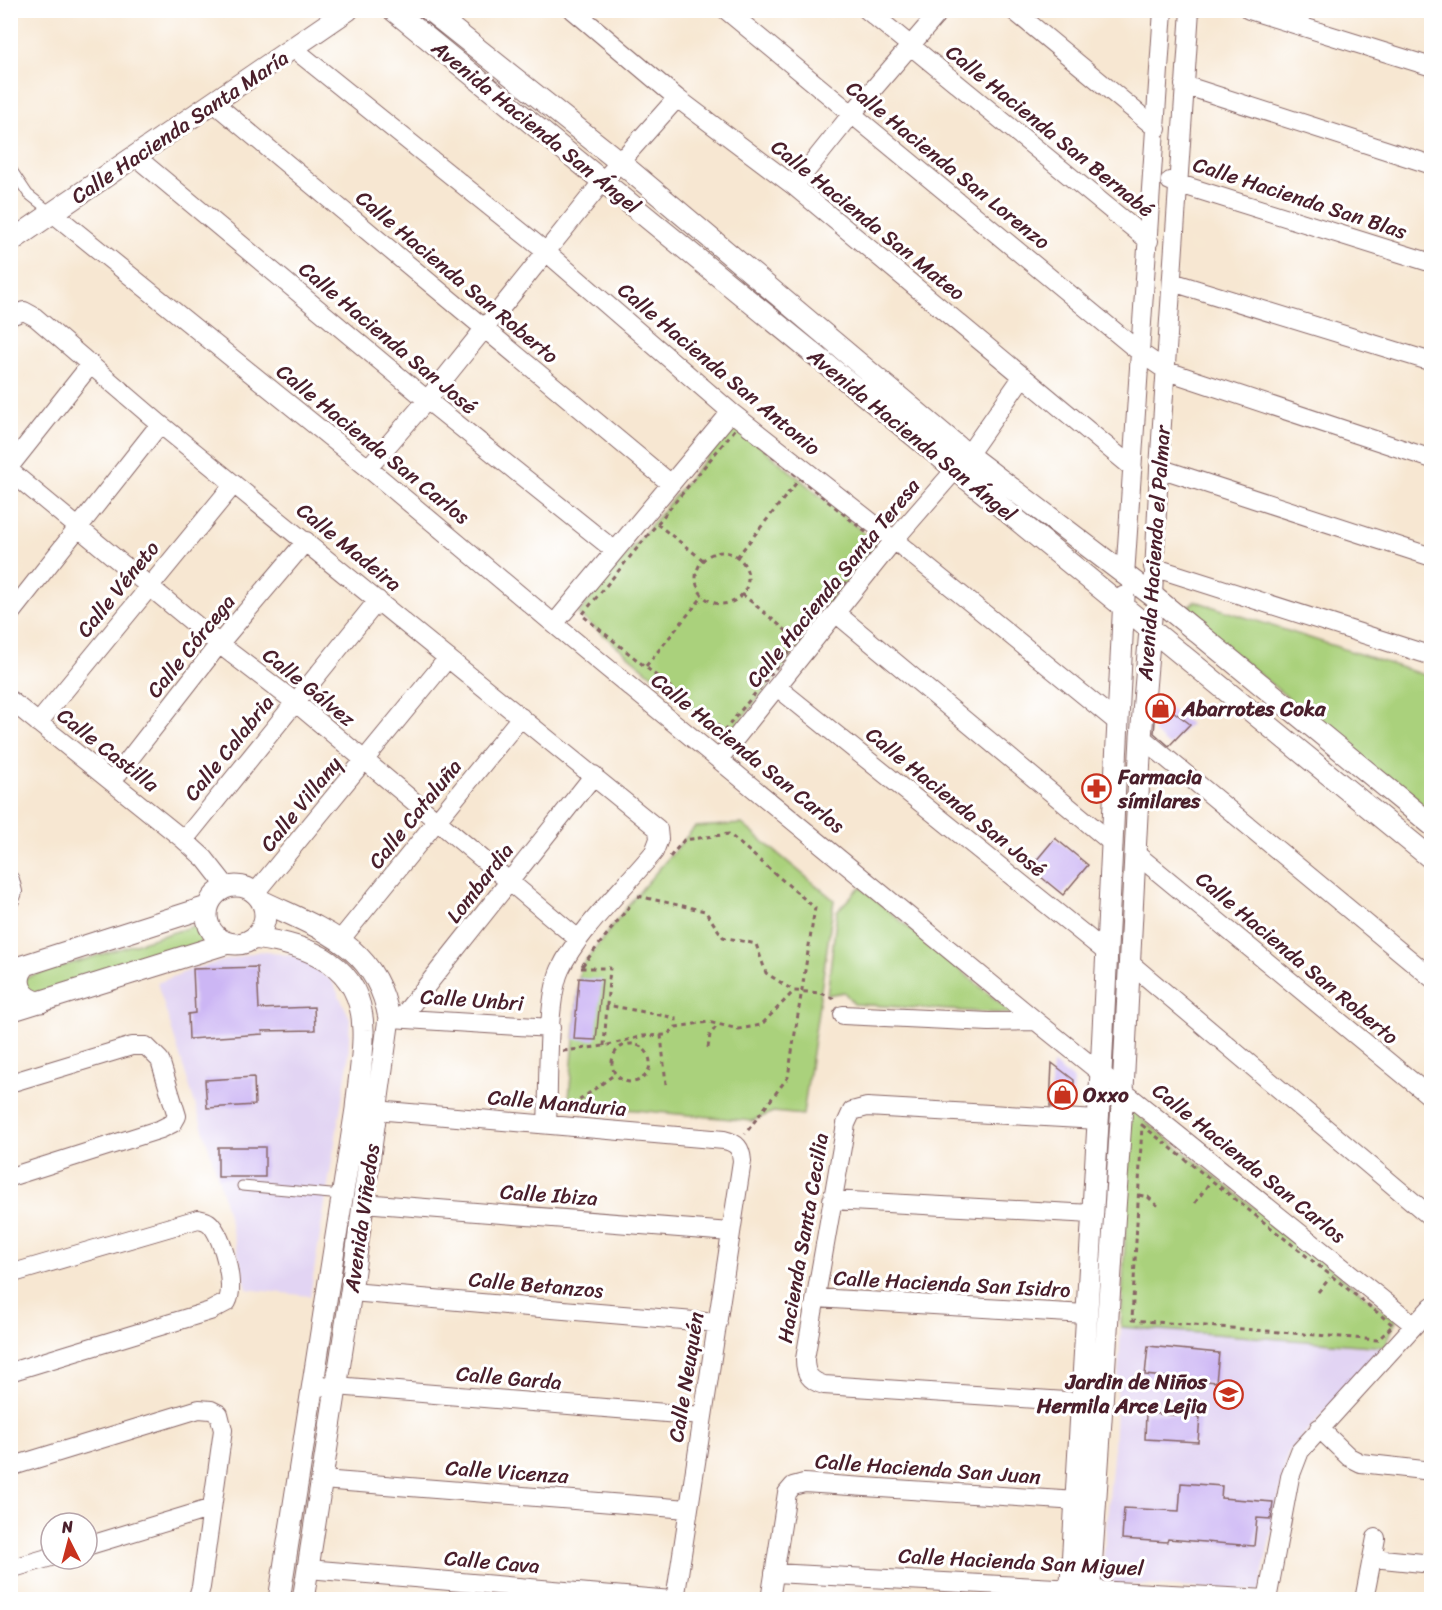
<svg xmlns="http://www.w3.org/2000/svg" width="1442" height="1610" viewBox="0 0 1442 1610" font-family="Sriracha,sans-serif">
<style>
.built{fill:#e2d4f3}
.green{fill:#aad17c;stroke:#7a7854;stroke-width:1.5}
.building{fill:#ccb6f4}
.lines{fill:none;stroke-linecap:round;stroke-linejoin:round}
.service-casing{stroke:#876565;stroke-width:11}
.minor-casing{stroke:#876565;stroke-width:20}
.tertiary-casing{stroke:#876565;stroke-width:23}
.path{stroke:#876565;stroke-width:3;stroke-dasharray:4.5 4.5;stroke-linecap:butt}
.service{stroke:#fff;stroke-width:9}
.minor{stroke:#fff;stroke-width:18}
.tertiary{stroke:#fff;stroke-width:21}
.labels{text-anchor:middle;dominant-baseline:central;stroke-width:6;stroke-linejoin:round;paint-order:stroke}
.street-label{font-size:21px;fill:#4a1f2b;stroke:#fff}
.poi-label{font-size:21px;font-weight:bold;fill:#4a1f2b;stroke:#fff;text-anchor:start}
</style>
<rect width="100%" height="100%" fill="#fff"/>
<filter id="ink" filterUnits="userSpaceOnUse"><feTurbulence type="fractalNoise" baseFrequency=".0167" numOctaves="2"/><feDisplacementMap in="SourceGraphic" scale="12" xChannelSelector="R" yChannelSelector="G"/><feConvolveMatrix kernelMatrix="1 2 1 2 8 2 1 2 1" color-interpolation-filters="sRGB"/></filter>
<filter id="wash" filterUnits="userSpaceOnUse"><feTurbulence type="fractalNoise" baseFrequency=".008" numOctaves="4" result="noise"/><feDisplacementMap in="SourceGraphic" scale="24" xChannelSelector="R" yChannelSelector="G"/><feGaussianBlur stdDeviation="1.35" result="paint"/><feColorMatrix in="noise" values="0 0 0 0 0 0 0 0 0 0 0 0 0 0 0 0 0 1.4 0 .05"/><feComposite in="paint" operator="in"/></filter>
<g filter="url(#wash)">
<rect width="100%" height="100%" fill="#f7e7d2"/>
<path class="built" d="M260 951 301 957 332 981 350 1018 348 1063 310 1296 247 1289 218 1177 157 983 193 969Z
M1121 1327 1383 1348 1288 1453 1259 1591 1101 1583 1114 1447Z"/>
<path class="green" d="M734 424 881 547 727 737 578 614Z
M1195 601 1431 677V815L1187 615 1186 609Z
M742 824 834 900 803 1115 773 1112 752 1121 572 1104 569 1099 580 968 634 898 695 827Z
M860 887 1013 1014 854 1004 844 992 827 995 837 911Z
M197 925 204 944 11 1004V982Z
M1131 1110 1396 1320 1385 1347 1121 1327Z"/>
<g id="blocks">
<path class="building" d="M1157 699 1190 724 1169 746 1154 733Z
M1055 838 1088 865 1063 895 1030 868Z
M257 967 259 1009 314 1007 315 1030 262 1031 263 1034 189 1039 188 1014 195 1013 193 969Z
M579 978 602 980 596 1040 574 1039Z
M1052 1063 1074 1080 1073 1107 1050 1106Z
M254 1077 255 1105 207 1108 205 1080Z
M218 1147H265V1177H218Z
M1148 1346 1219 1353 1216 1382 1145 1375Z
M1146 1413 1200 1417 1198 1442 1145 1439Z
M1181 1483 1222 1486 1221 1498 1273 1502 1271 1519 1257 1518 1254 1546 1168 1539 1167 1542 1122 1539 1124 1508 1179 1511Z"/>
</g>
</g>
<g filter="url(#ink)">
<use href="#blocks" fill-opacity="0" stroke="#876565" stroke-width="1.5"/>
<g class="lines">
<defs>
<path id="service" d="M10 167 28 194 52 213
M242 1186 342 1195"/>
<path id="minor" d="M573 10 677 98 794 186 1133 468
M726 10 1142 354 1167 371 1432 459
M867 10 1149 241
M1013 10 1157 129
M1249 10 1432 67
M294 49 545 251 731 412 894 540 1117 722
M1184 85 1432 165
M214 103 671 484
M136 157 427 400 614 550
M1170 181 1432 263
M794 186 851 115 941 10
M54 214 368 468 554 624 1036 1021 1414 1325
M1172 282 1432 362
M10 316 24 311 35 317 160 424 658 829 659 839 654 852C626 886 577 932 560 970 546 1002 549 1087 547 1125
M10 466 91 364
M368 468 427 400 603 181 677 98
M1159 468 1432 557
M10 471 219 644 295 702 578 939
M1153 567 1432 656
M1125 576 1163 10
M1153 596 1159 468 1190 10
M10 614 160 424
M837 614 1112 843
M554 624 731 412
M777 687 1106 952
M10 700 184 840 205 859 227 887
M38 723 234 484
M1141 737 1432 978
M719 759 894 540 968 455 1023 376
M113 780 219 644 306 541
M184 840 378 600
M1135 853 1432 1098
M10 880 13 892 10 900
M255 893 448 658
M341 939 521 717
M1131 964 1432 1218
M843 1015 989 1022 1036 1021
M391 1018 551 1028
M401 1018 594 775
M10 1083 132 1046H146L160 1060 177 1116 173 1123 161 1129 10 1177
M364 1109 724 1140C737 1143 741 1148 742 1161L675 1600
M832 1200 1092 1214
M363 1203 730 1232
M10 1274 198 1219C203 1220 208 1221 211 1225 223 1238 236 1286 227 1302L210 1311 10 1372
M351 1292 718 1323
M816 1298 1086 1314
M312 1387 336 1386 703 1416
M1081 1402 824 1385C810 1381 805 1374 805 1359L846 1124 852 1111 867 1107 1098 1120
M1319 1428 1349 1457 1361 1463 1432 1471
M10 1467 199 1409 211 1410 219 1414 223 1430 201 1587 197 1600
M322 1480 688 1509
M87 1546 212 1508
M1373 1558 1432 1564
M10 1569 51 1557
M308 1569 672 1600
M774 1573 1267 1599
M770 1600 787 1493 793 1486 804 1483 1077 1501
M1267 1600 1290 1477 1300 1451 1432 1306
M1364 1600 1376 1538"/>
<path id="tertiary" d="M393 10 1432 859
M429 10 621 163 968 455 1153 596 1432 825
M10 242 348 10
M207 915a29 29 0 1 1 58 0a29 29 0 1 1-58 0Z
M262 901C322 930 376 945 389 1018L351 1292 303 1600
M254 938C310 945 362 964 363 1030 364 1055 358 1083 356 1109L279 1600
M26 965C12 980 21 1000 41 1002
M10 970 207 907
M10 1011 228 943
M1070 1600 1101 1072 1124 597
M1089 1600 1123 1090 1141 737 1151 618"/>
</defs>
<use href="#service" class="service-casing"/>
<use href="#minor" class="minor-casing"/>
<use href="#tertiary" class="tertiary-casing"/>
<path class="path" d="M737 427 879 543 724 731 582 615Z
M657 524 703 560
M696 578a26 26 0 1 1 52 0a26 26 0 1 1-52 0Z
M737 557 797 482
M742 594 795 638
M646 666 703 596
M670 857 684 840 729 834 815 908 788 1077 745 1134
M638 896 705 911 723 937 756 944 766 973 794 991
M582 966 632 903
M581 968H610L607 1005 676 1018V1027
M661 1035 666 1084
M612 1063a19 19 0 1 1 38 0a19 19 0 1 1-38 0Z
M604 1046 607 1005
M708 1048 710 1035 718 1024
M563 1051 604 1046 643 1036 667 1035 676 1027 708 1022 739 1029 761 1025 794 991 821 993 837 1000
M565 1111 615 1074
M1142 1125 1393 1325 1378 1340 1132 1320Z
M1139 1195 1148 1197 1159 1207
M1195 1203 1210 1182
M1318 1292 1330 1278"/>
<use href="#service" class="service"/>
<use href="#minor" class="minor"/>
<use href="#tertiary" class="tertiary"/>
</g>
</g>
<defs>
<symbol id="shop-ring" viewBox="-11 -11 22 22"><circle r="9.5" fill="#fff" stroke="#c8321e" stroke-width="1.5"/><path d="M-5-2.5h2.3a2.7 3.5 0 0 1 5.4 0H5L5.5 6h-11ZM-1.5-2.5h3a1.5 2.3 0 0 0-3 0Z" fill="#c8321e"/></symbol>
<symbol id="pharmacy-ring" viewBox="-11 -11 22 22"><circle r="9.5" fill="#fff" stroke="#c8321e" stroke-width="1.5"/><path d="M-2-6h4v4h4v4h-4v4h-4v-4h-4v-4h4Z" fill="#c8321e"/></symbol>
<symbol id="school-ring" viewBox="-11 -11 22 22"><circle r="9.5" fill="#fff" stroke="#c8321e" stroke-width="1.5"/><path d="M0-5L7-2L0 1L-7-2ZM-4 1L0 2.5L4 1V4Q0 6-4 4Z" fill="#c8321e"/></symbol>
</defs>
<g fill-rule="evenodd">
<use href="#shop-ring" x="1144" y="692" width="33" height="33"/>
<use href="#pharmacy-ring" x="1080" y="772" width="33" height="33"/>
<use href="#shop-ring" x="1046" y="1078" width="33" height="33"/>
<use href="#school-ring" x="1212" y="1378" width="33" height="33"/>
</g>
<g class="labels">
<g class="street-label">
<text transform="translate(180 127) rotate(-34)">Calle Hacienda Santa María</text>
<text transform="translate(536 127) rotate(39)">Avenida Hacienda San Ángel</text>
<text transform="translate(1050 131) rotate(39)">Calle Hacienda San Bernabé</text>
<text transform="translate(948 165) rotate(39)">Calle Hacienda San Lorenzo</text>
<text transform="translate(1300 198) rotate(18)">Calle Hacienda San Blas</text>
<text transform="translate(868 220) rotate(39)">Calle Hacienda San Mateo</text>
<text transform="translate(457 277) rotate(40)">Calle Hacienda San Roberto</text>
<text transform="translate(388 338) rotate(40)">Calle Hacienda San José</text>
<text transform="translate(719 369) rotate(40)">Calle Hacienda San Antonio</text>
<text transform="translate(912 435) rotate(39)">Avenida Hacienda San Ángel</text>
<text transform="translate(373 444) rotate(39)">Calle Hacienda San Carlos</text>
<text transform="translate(349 547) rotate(39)">Calle Madeira</text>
<text transform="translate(1154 553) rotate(-86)">Avenida Hacienda el Palmar</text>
<text transform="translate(833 583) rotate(-51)">Calle Hacienda Santa Teresa</text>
<text transform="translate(118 589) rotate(-51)">Calle Véneto</text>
<text transform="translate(191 646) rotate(-51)">Calle Córcega</text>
<text transform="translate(309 687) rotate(39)">Calle Gálvez</text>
<text transform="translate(229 748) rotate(-51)">Calle Calabria</text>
<text transform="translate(108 750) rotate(38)">Calle Castilla</text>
<text transform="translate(748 753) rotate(39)">Calle Hacienda San Carlos</text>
<text transform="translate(956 802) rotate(39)">Calle Hacienda San José</text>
<text transform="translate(301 804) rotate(-51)">Calle Villany</text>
<text transform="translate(415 814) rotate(-51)">Calle Cataluña</text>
<text transform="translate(480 883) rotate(-52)">Lombardia</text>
<text transform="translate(1297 958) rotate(40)">Calle Hacienda San Roberto</text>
<text transform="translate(472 1000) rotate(4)">Calle Unbri</text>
<text transform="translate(557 1103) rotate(5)">Calle Manduria</text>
<text transform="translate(1249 1163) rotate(39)">Calle Hacienda San Carlos</text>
<text transform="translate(549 1195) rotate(4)">Calle Ibiza</text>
<text transform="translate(362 1218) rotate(-82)">Avenida Viñedos</text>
<text transform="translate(803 1238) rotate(-80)">Hacienda Santa Cecilia</text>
<text transform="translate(952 1284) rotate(3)">Calle Hacienda San Isidro</text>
<text transform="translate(536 1285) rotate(5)">Calle Betanzos</text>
<text transform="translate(686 1377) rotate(-81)">Calle Neuquén</text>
<text transform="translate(509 1378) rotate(5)">Calle Garda</text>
<text transform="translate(928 1469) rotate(4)">Calle Hacienda San Juan</text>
<text transform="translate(507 1472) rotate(4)">Calle Vicenza</text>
<text transform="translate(492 1562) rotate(5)">Calle Cava</text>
<text transform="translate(1021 1562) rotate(3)">Calle Hacienda San Miguel</text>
</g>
<g class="poi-label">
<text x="1182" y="709">Abarrotes Coka</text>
<text x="1118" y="777">Farmacia<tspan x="1118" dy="24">símilares</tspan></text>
<text x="1083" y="1095">Oxxo</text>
<text x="1207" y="1382" text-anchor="end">Jardin de Niños<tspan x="1207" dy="24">Hermila Arce Lejia</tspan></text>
</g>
</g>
<rect width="1442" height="1610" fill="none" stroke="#fff" stroke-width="36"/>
<g transform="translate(69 1541) rotate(354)"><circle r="28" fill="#ffffff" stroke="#b7a5aa" stroke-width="1.5"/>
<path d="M0-4.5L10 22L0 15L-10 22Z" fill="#c8321e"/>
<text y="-9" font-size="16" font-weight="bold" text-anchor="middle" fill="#4a1f2b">N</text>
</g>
</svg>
